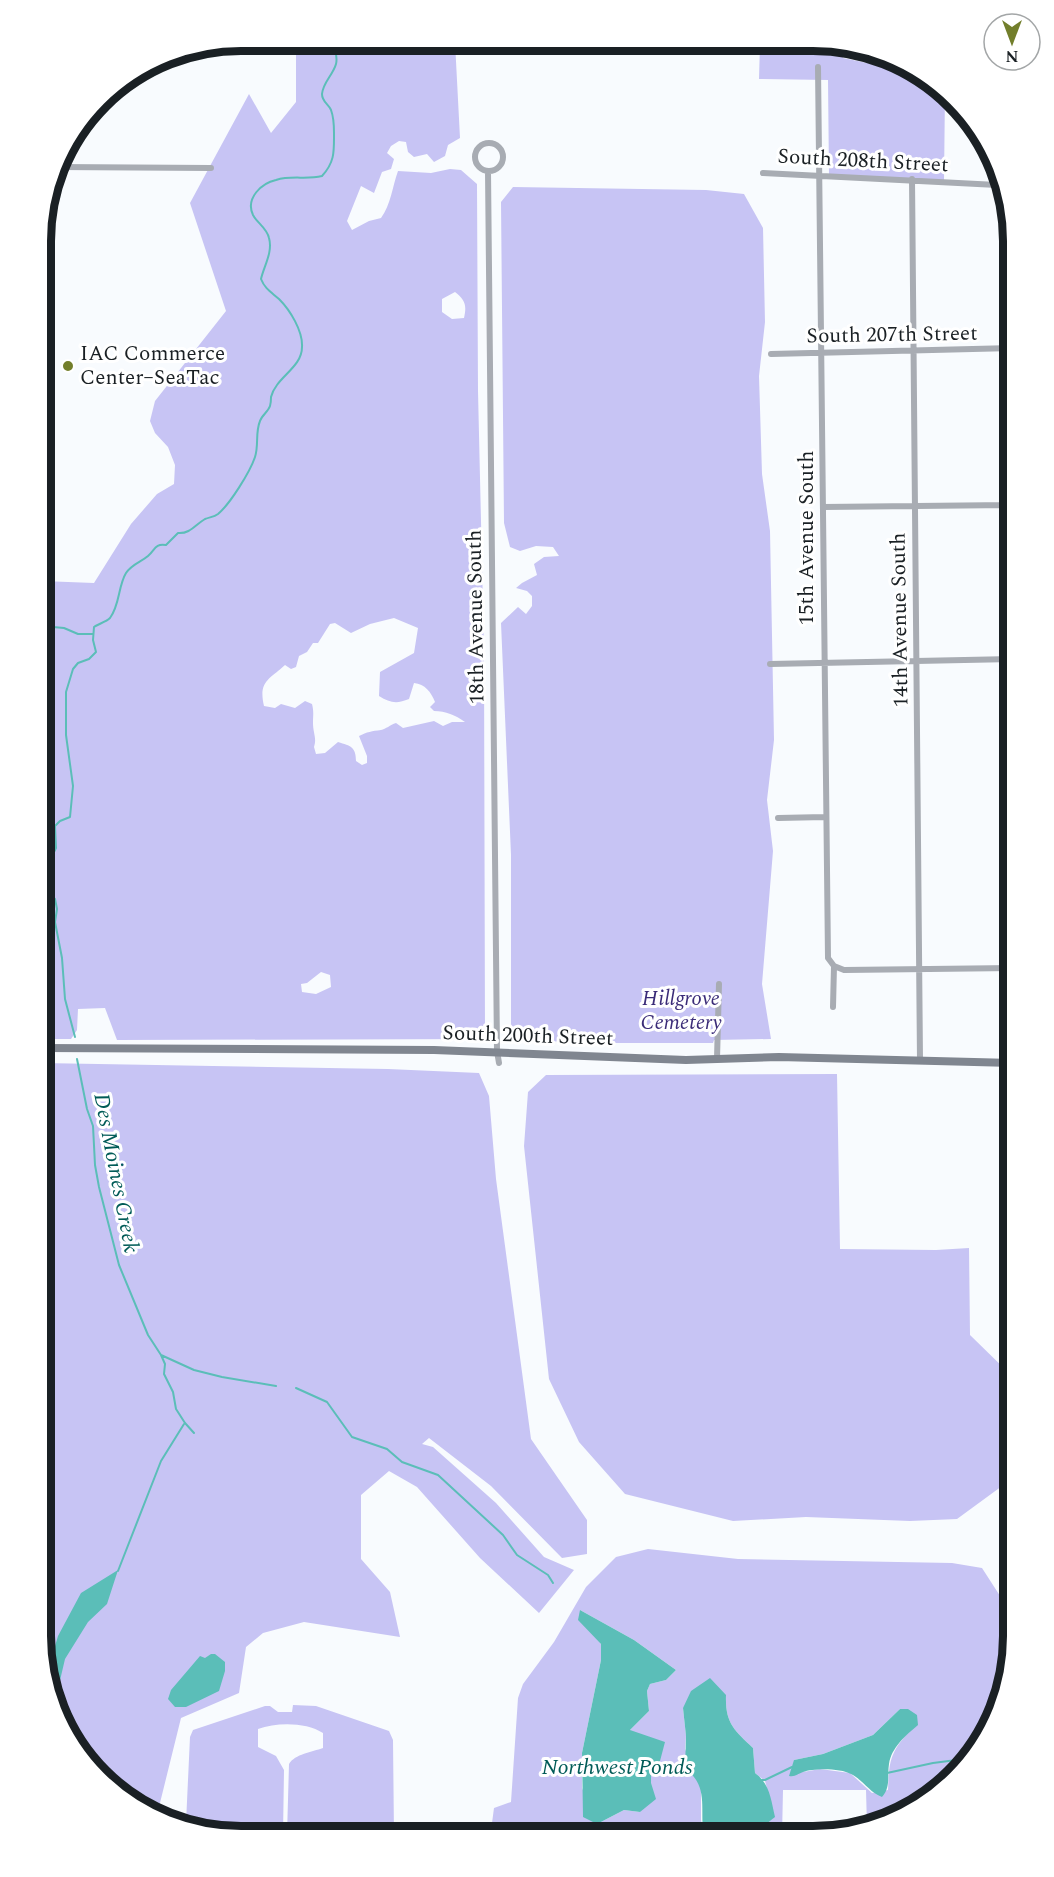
<svg xmlns="http://www.w3.org/2000/svg" width="1054" height="1877" viewBox="0 0 1054 1877" font-family="Spectral,serif">
<style>
.green{fill:#c7c4f4;fill-rule:evenodd}
.water{fill:#5bbeb8}
.lines{fill:none;stroke-linecap:round;stroke-linejoin:round}
.stream{stroke:#5bbeb8;stroke-width:2}
.street{stroke:#a8acb3;stroke-width:6}
.secondary{stroke:#808690;stroke-width:8}
.poi-dot{fill:#727e2b;stroke:#fff;stroke-width:2}
.labels{text-anchor:middle;dominant-baseline:central;stroke-width:6;stroke-linejoin:round;paint-order:stroke}
.street-label{font-size:21px;fill:#1a2024;stroke:#fff}
.poi-label{font-size:21px;fill:#1a2024;stroke:#fff;text-anchor:start}
.park-label{font-size:21px;font-style:italic;fill:#3b2c78;stroke:#fff}
.water-label{font-size:22px;font-style:italic;fill:#005b57;stroke:#fff}
.rim{fill:none;stroke:#1a2024;stroke-width:8}
</style>
<rect width="100%" height="100%" fill="#f8fbfe"/>
<path class="green" d="M296 41 455 42 460 138 448 145 445 156 434 162 427 154 414 157 408 152 406 142 399 141 391 146 387 153 394 159 391 169 382 172 374 193 361 186 347 221 352 230 369 221 381 218C391 204 392 188 398 171L431 173 450 169 461 170 477 184 478 391 484 651 485 1039 117 1040 105 1008 78 1009 77 1030 71 1039H41L42 581 94 583 131 524 157 494 174 484 175 465 168 447 155 433 150 421 155 401 226 311 190 203 249 94 271 133 296 102ZM455 292C465 300 467 305 464 318L452 319 442 312V299ZM394 618 418 628 414 653 380 672 379 696C390 703 397 704 409 699L414 683C425 684 431 692 435 702L430 707 434 711C446 711 455 715 465 722H452L443 726 434 721 403 728 396 723C390 725 386 729 381 730 372 731 367 732 359 736L367 756V763L362 765 356 761C356 747 351 746 338 742L325 753 316 754 314 747C317 738 313 733 313 723 313 715 314 712 312 704L305 701 295 708 281 704 275 708 264 706C258 681 270 679 285 665L291 669 296 667 299 656 307 652 313 643H318L330 624 335 623 351 633 370 624ZM321 972 330 975 331 987 316 994 302 992 301 984 307 983Z
M760 44H842L843 58 906 71 945 90 944 181 829 176 828 80 759 79Z
M513 187 706 190 744 194 763 228 765 322 759 376 762 474 770 531 774 740 767 800 773 851 762 984 771 1039 714 1040 713 1043H582L516 1039 511 1024V855L501 623 518 607 526 614 532 606V596L527 591 516 588 522 583 537 575 534 564 544 557 559 556 553 547 536 546 520 551 510 547 504 523 501 202Z
M41 1063 388 1069 479 1073 489 1096 496 1179 531 1439 587 1520V1554L562 1558 491 1486 429 1438 422 1444 433 1447 496 1503 544 1557 574 1570 539 1613 480 1558 417 1487 389 1471 361 1495V1559L390 1592 400 1637 304 1622 263 1633 246 1647 239 1693 181 1718 158 1811 119 1795 82 1758 51 1701 41 1636Z
M837 1074 840 1249 936 1250 969 1248 970 1335 1013 1377V1425L1002 1437 1013 1445V1478L957 1519 910 1521 806 1517 733 1521 625 1494 579 1442 549 1379 524 1146 528 1092 546 1075Z
M648 1549 738 1559 952 1563 982 1568 1013 1616V1649L998 1712 972 1758 935 1795 878 1826 867 1827 866 1790H783L782 1836H751L774 1817 765 1781 755 1773 753 1748C734 1730 725 1723 726 1695L683 1708 686 1736 685 1749 701 1786V1820L704 1836H493L492 1823 494 1808 511 1802 518 1698 523 1684 554 1642 586 1587 616 1557ZM580 1610 634 1640 676 1670 666 1680 650 1684 647 1691 649 1711 630 1730 651 1767V1783L640 1812 624 1810 597 1824 582 1788V1753L601 1660V1644ZM900 1709 907 1734C889 1754 889 1765 888 1790L872 1793 850 1773 820 1769 803 1772 794 1760 823 1754 873 1735Z
M293 1705 316 1706 389 1731 393 1740 394 1835H287L289 1764C295 1754 312 1752 323 1748V1733C306 1722 277 1722 258 1729V1747L276 1756 284 1770 283 1835H215L186 1823 190 1737 193 1730 265 1706H270L278 1712H292Z"/>
<path class="water" d="M118 1570 107 1604 88 1622 65 1659 54 1706 51 1701 47 1673 58 1636 81 1593Z
M580 1610 634 1640 676 1670 666 1680 650 1684 647 1691 649 1711 630 1730 665 1742 660 1761 651 1767V1783L656 1799 640 1812 624 1810 597 1824 583 1817 582 1753 601 1660V1644L578 1620Z
M211 1654H215L225 1662V1671L219 1691 186 1707H175L168 1699 171 1690 200 1656 205 1658Z
M710 1678 726 1695C725 1723 734 1730 753 1748L755 1773C770 1784 771 1800 775 1817L751 1836H704C699 1810 710 1786 685 1769L686 1736 683 1708 691 1691Z
M900 1709H908L917 1715 918 1725C906 1735 891 1748 889 1764 887 1776 891 1787 882 1797 869 1792 863 1780 851 1774 841 1768 813 1768 803 1772 797 1774 796 1777 789 1776L794 1760 823 1754 873 1735Z"/>
<g class="lines">
<path class="stream" d="M42 626 64 628 78 634H93
M41 861 54 852 56 848 55 826 60 821 70 817 73 786 66 735V692L73 669 78 663 89 659 96 652 93 640 94 627C98 624 106 622 110 618 120 605 118 586 126 573 132 564 141 562 148 556 155 550 155 543 166 545L178 533C190 534 195 525 205 519 210 517 214 517 218 514 230 504 250 472 255 457 259 445 255 433 260 421 262 415 268 412 270 406 271 403 271 400 271 397 276 377 302 368 302 347 303 331 290 310 279 299 271 292 265 289 261 279 264 266 273 252 269 238 267 228 257 223 253 215 245 198 262 183 276 180 292 175 306 180 322 176 335 162 334 151 334 133 334 125 334 118 331 110 328 103 322 102 322 94 323 82 333 75 336 64 338 56 335 49 333 41
M41 882 46 890 55 899 57 909 55 922 62 958 65 999 75 1037
M77 1059 87 1109 93 1126 95 1165 99 1187 119 1265 148 1335 161 1355 165 1364 164 1374 173 1392 176 1409 185 1423 194 1433
M161 1355 194 1370 222 1377 276 1386
M296 1388 327 1402 352 1437 387 1449 402 1462 438 1475 503 1535 517 1555 548 1575 553 1583
M118 1571 161 1461 184 1424
M649 1766 660 1771 687 1768
M887 1773 933 1763 972 1758
M762 1780H765L792 1767"/>
<path class="street" d="M818 67 828 958 834 966 833 1007
M475 157a14 14 0 1 1 28 0a14 14 0 1 1-28 0Z
M994 163 1004 233 1006 348 1010 659 1009 1063
M57 167 211 168
M488 171 497 1051 499 1063
M763 173 997 185
M912 179 920 1060
M771 354 1013 348
M823 507 1009 505
M770 664 1013 659
M778 818 825 817
M834 966 844 970 1013 968
M717 1059 719 984"/>
<path class="secondary" d="M41 1048 434 1050 686 1060 779 1057 1013 1063"/>
</g>
<circle class="poi-dot" cx="68" cy="366" r="6"/>
<g class="labels">
<g class="street-label">
<text transform="translate(863 161) rotate(3)">South 208th Street</text>
<text transform="translate(892 335) rotate(-1)">South 207th Street</text>
<text transform="translate(807 538) rotate(-90)">15th Avenue South</text>
<text transform="translate(476 617) rotate(-91)">18th Avenue South</text>
<text transform="translate(900 620) rotate(-91)">14th Avenue South</text>
<text transform="translate(528 1036) rotate(2)">South 200th Street</text>
</g>
<g class="poi-label">
<text x="80" y="354">IAC Commerce<tspan x="80" dy="24">Center–SeaTac</tspan></text>
</g>
<g class="park-label">
<text x="681" y="999">Hillgrove<tspan x="681" dy="24">Cemetery</tspan></text>
</g>
<g class="water-label">
<text transform="translate(116 1173) rotate(79)">Des Moines Creek</text>
<text x="617" y="1767">Northwest Ponds</text>
</g>
</g>
<path d="M0 0H1054V1877H0ZM241 51H813A190 190 0 0 1 1003 241V1636A190 190 0 0 1 813 1826H241A190 190 0 0 1 51 1636V241A190 190 0 0 1 241 51Z" fill="#fff" fill-rule="evenodd"/>
<path class="rim" d="M241 51H813A190 190 0 0 1 1003 241V1636A190 190 0 0 1 813 1826H241A190 190 0 0 1 51 1636V241A190 190 0 0 1 241 51Z"/>
<g transform="translate(1012 42) rotate(180)"><circle r="28" fill="#ffffff" stroke="#a3a6a7" stroke-width="1.5"/>
<path d="M0-4.5L10 22L0 15L-10 22Z" fill="#727e2b"/>
<text y="-9" font-size="16" font-weight="bold" text-anchor="middle" fill="#1a2024">N</text>
</g>
</svg>
